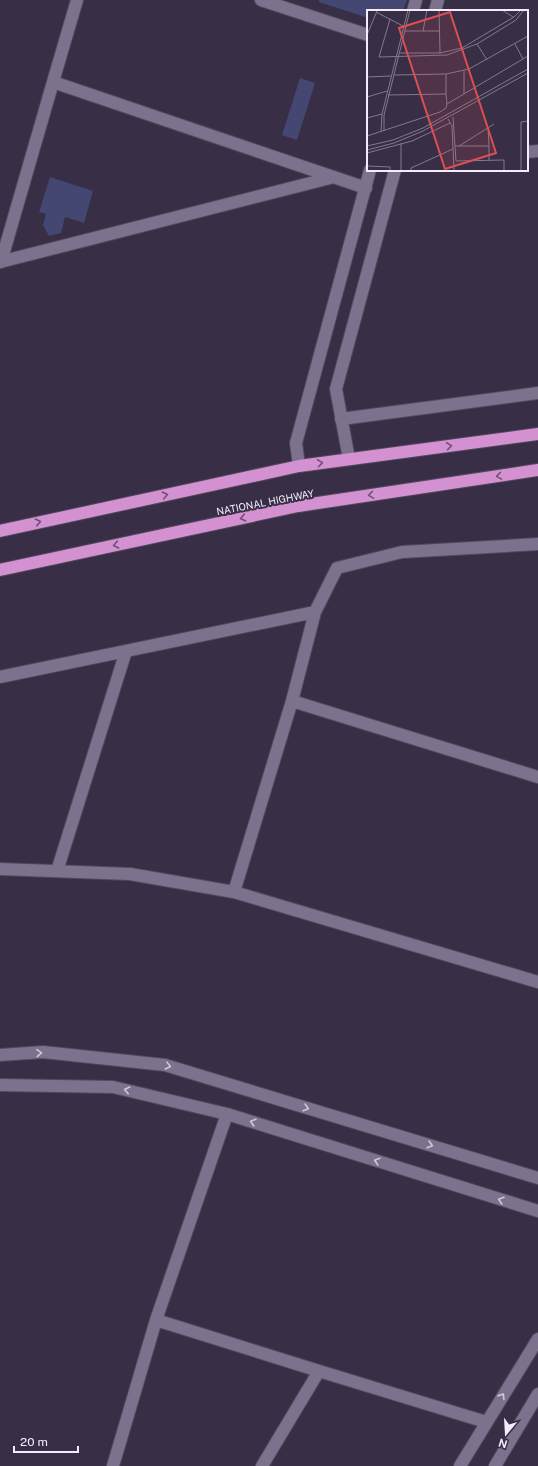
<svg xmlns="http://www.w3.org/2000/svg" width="538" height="1466" viewBox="0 0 538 1466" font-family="'Public Sans',sans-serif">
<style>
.building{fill:#434771}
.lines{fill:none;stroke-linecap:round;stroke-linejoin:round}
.minor-casing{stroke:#52495e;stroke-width:14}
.highway-casing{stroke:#52495e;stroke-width:14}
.minor{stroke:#7d728d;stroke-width:12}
.highway{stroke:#d491d1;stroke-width:12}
.oneway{stroke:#6f5177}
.oneway2{stroke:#cfc7db}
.labels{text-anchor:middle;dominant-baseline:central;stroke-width:4;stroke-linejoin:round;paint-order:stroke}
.street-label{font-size:10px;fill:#f2ecfc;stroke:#382e46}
.inset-road{fill:none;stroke:#827a8f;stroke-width:1}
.view{fill:#dc4f52;fill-opacity:0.15;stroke:#dc4f52;stroke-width:2}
.inset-edge{fill:none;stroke:#f2ecfc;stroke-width:2}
</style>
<rect width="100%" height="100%" fill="#382e46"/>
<path class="building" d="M319 0H407L403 11H368V18L319 2Z
M300 78 315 83 297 140 282 135Z
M50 177 93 191 84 223 65 217 61 233 49 236 43 225 46 214 39 212Z"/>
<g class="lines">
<defs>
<path id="minor" d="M77 0 53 82 366 188
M261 0 368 35
M413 11 416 0
M435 11 438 0
M527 152 538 151
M0 262 334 177
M1 262 53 82
M341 419 538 393
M349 459 336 389 395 170
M299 466 296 443 370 170
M315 612 337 568 402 552 538 544
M0 677 315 612 292 701 538 777
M0 869 130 874 234 892 538 982
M57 871 126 651
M234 892 292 701
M0 1055 43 1052 165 1065 538 1178
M0 1085 113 1087 227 1114 538 1211
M156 1320 319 1371
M113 1466 156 1320 227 1114
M262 1466 319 1371 486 1422
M460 1466 538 1339
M495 1466 538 1394"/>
<path id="highway" d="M0 531 299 466 538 434
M0 570 298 506 538 470"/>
</defs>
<use href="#minor" class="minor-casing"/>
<use href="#highway" class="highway-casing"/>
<use href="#minor" class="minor"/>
<use href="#highway" class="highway"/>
</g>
<defs><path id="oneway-chevron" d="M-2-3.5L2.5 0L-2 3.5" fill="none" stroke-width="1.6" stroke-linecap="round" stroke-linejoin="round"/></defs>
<g class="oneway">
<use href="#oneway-chevron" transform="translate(449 446) rotate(-8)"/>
<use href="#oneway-chevron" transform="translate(320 463) rotate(-8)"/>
<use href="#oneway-chevron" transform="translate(499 476) rotate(171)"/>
<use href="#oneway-chevron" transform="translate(165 495) rotate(-12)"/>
<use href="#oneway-chevron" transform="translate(371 495) rotate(171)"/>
<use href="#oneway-chevron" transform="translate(243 518) rotate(168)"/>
<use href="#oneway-chevron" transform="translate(38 522) rotate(-12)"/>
<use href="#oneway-chevron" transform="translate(116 545) rotate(168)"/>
</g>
<g class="oneway2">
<use href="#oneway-chevron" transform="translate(39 1053) rotate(-2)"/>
<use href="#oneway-chevron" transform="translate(168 1066) rotate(14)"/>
<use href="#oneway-chevron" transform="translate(127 1090) rotate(-167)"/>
<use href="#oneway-chevron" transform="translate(306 1108) rotate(17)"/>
<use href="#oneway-chevron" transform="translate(253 1122) rotate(-163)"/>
<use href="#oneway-chevron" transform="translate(430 1145) rotate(17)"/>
<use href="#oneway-chevron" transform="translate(377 1161) rotate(-163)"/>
<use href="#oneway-chevron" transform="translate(501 1200) rotate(-163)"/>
<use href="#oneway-chevron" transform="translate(502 1396) rotate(-58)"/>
</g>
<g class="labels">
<g class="street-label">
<text transform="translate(265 502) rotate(-11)">NATIONAL HIGHWAY</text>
</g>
</g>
<g transform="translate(367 10)">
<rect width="161" height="161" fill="#382e46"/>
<path class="inset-road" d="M72 0 73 43M135 0 146 7M9 2 36 16M23 9 12 47 80 45 110 34 149 10 157 0M38 21H56L60 0M56 21H73M0 25 10 1M110 34 120 50M148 34 156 49M33 43H73L95 38 147 7 154 0M97 61V84M79 64V84M27 65 79 64 102 59 161 26M0 67 24 66M21 85 79 84 80 94 161 46M0 87 20 81M86 107 89 151 137 150V161M0 108 15 104M81 109 85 116 87 161M121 117 122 136M17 121V105L43 0M14 122 15 104 41 0M0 126 73 102 79 98 80 94M34 133V161M0 136 26 130 56 118 161 59M88 136H122V150M92 136 127 114M0 140 27 133 56 121 161 63M0 143 45 131 83 113M0 156 23 157V161M44 161V158L86 139M154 161V112L161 111"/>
<path class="view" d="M83 2 129 143 78 159 32 18Z"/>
<rect width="161" height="161" class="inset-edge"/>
</g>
<g transform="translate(506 1434) rotate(198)" stroke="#382e46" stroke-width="3" paint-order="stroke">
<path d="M0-3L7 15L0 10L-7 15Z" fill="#f2ecfc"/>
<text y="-6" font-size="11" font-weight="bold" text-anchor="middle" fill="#f2ecfc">N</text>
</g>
<path d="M14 1446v6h64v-6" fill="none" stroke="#f2ecfc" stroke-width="2"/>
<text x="20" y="1446" font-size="12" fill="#f2ecfc" stroke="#382e46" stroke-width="3" paint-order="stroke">20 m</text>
</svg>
